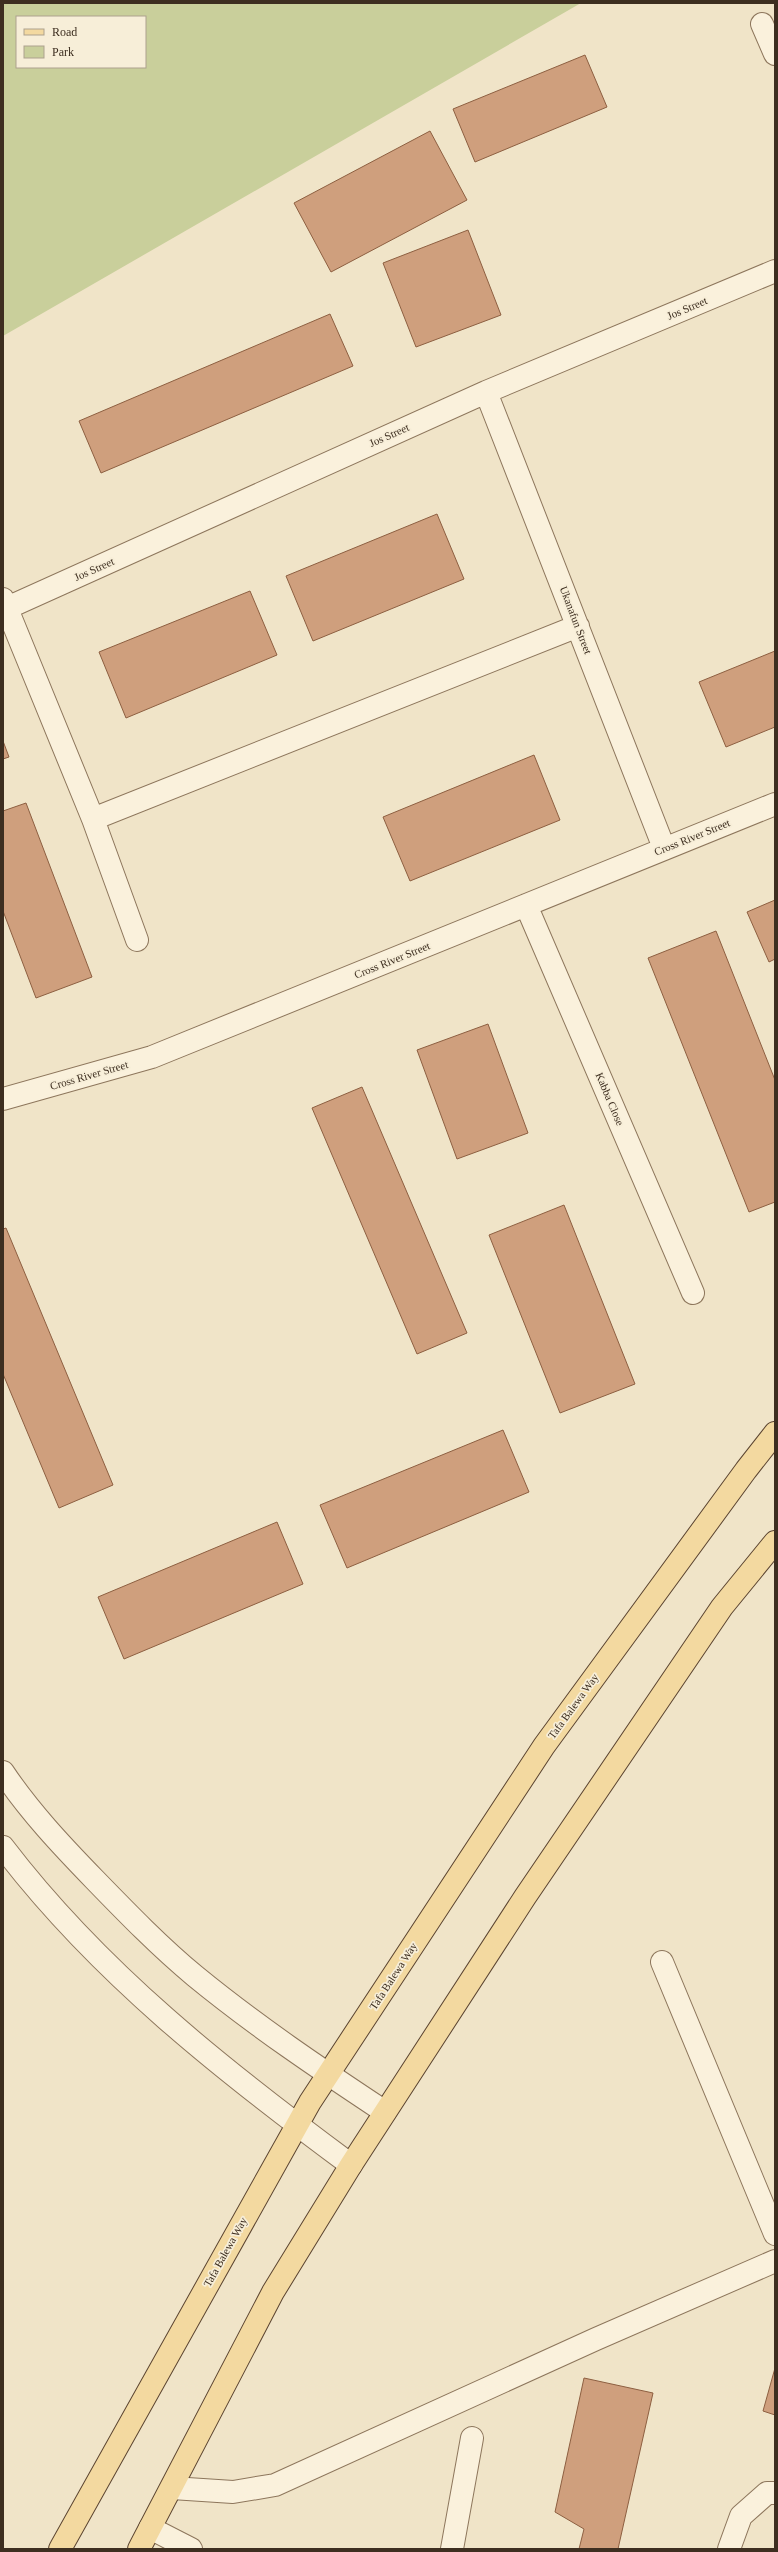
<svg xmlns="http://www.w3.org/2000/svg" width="778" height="2552" viewBox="0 0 778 2552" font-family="'Times New Roman',serif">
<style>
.green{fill:#c9cf9b;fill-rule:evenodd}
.building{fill:#cf9f7d;stroke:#8d5f41}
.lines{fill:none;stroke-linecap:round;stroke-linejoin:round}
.minor-casing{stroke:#8d765c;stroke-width:24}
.major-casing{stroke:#5b4430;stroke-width:24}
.minor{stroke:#faf1dc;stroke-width:22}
.major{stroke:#f3d9a0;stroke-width:22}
.labels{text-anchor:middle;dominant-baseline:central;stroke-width:3.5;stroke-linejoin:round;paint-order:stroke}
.street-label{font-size:11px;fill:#3d2e20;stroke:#f7eed8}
</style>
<rect width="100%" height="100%" fill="#f0e4c8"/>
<path class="green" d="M3 3H581L3 336ZM17 17H145V67H17Z"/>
<path class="building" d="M585 55 607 107 475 162 453 109Z
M430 131 467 200 331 272 294 203Z
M468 230 501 315 416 347 383 263Z
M330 314 353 366 101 473 79 421Z
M437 514 464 579 313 641 286 576Z
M250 591 277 655 126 718 99 652Z
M775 651V727L726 747 699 682Z
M3 741 9 757 3 759Z
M534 755 560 820 410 881 383 817Z
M26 803 92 977 36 998 3 911V811Z
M775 900V959L769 962 747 912Z
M716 931 775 1080V1202L749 1212 648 958Z
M488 1024 528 1133 457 1159 417 1050Z
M362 1087 467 1333 417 1354 312 1108Z
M564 1205 635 1384 560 1413 489 1235Z
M6 1228 113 1485 59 1508 3 1374V1229Z
M503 1430 529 1492 347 1568 320 1505Z
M277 1522 303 1584 124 1659 98 1597Z
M775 2368V2415L763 2411Z
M584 2378 653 2393 618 2549H579L584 2529 555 2512Z"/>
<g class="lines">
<defs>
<path id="minor" d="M762 24 775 54
M486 392 664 848
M3 599 93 819 137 940
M7 608 486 392 775 271
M93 819 578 626
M526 905 693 1293
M3 1099 152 1057 775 804
M3 1772C29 1811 62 1846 95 1880 127 1913 160 1947 195 1976 256 2026 320 2069 385 2112
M3 1847C99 1973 225 2072 351 2165
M662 1962 775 2234
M172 2488 233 2492 275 2485 596 2339 775 2261
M150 2528 191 2549
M452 2549 472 2438
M729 2549 741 2516 767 2493H775"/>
<path id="major" d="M60 2549 310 2102 544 1746 746 1470 775 1433
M139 2549 273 2292 351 2165 525 1897 722 1607 775 1542"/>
</defs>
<use href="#minor" class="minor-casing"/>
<use href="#major" class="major-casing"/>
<use href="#minor" class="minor"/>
<use href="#major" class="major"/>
</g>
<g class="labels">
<g class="street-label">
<text transform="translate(687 308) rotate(-23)">Jos Street</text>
<text transform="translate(389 435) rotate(-24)">Jos Street</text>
<text transform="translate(94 569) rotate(-24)">Jos Street</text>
<text transform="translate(576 620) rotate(69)">Ukanafun Street</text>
<text transform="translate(692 837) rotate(-22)">Cross River Street</text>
<text transform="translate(392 960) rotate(-22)">Cross River Street</text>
<text transform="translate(89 1075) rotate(-16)">Cross River Street</text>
<text transform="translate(610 1099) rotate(67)">Kabba Close</text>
<text transform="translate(573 1706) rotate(-54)">Tafa Balewa Way</text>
<text transform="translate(393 1976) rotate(-57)">Tafa Balewa Way</text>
<text transform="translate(225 2252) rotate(-61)">Tafa Balewa Way</text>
</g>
</g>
<rect width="778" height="2552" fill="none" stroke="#3d2e20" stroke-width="8"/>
<rect x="16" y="16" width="130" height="52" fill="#f7eed8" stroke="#ada18e"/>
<rect x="24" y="29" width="20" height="6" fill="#f3d9a0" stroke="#ada18e"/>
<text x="52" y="36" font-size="12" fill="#3d2e20">Road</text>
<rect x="24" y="46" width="20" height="12" fill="#c9cf9b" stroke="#ada18e"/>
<text x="52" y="56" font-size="12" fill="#3d2e20">Park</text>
</svg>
